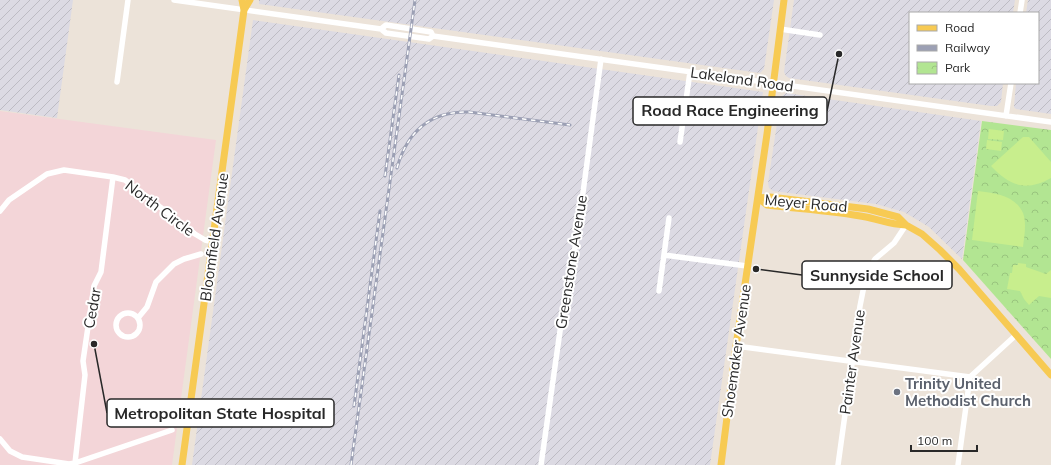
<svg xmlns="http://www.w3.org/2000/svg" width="1051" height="465" viewBox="0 0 1051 465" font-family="Mulish,sans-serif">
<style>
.industrial{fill:url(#industrial-furrows)}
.medical{fill:#f3d5d8}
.park{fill:url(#park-crowns)}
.pitch{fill:#c8ee8d}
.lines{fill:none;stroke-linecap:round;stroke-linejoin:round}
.minor{stroke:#fff;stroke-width:5.5}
.major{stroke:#f7ca53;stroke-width:7}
.rail-casing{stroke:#9ca0b4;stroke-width:3}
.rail{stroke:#fff;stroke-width:1.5;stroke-dasharray:4.5;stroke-linecap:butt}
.worship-dot{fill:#6b7280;stroke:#fff;stroke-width:1.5}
.labels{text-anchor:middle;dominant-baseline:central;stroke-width:4;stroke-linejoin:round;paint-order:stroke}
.street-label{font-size:15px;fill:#282828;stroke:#fff}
.worship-label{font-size:15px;font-weight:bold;fill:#5b616d;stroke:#fff;text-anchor:start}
.leader{fill:none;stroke:#282828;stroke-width:1.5}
.callout-dot{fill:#282828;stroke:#fff;stroke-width:1.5}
.callout{fill:#fff;stroke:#282828;stroke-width:1.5}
.callout-label{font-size:16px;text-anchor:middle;font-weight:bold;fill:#282828}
</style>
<defs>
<pattern id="industrial-furrows" width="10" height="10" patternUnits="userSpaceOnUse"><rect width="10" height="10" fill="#dcdae3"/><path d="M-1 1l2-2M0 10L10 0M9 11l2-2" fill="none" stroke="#bdbbc3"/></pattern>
<pattern id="park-crowns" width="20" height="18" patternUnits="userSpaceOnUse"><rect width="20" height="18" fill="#b2e592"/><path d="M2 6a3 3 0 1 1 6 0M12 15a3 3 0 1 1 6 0" fill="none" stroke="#99c47e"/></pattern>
</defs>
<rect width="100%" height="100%" fill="#ece3d9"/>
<path class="industrial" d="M0 0H73L57 118 0 110Z
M259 0H774L764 69 760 73 259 4Z
M794 0H1015L1013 13H910V83H1003L1001 102 997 106H991L789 78 786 76 784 72Z
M1028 0H1051V114L1016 109 1014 107 1016 83H1038V13H1026Z
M253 20 763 92 710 465H192Z
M786 93 981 121 962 259 929 227 904 212 876 204 773 191 769 188 768 183 781 97Z"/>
<path class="medical" d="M0 111 216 140 172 465H0Z"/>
<path class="park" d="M982 121 1051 130V359L963 260Z"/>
<path class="pitch" d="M989 129 1004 131 1003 140 988 139Z
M1023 137H1029L1051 162V178C1026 192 1010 186 991 166Z
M987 140 1002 142 1001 151 986 149Z
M978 191C995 193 1016 196 1023 213 1027 223 1024 238 1023 247L972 240Z
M1018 263 1026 264V267L1046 274 1051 270V298L1039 296 1029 305 1024 299 1020 291 1007 289 1010 273H1012L1013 265H1018Z"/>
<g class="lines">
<path class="minor" d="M174 0 381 29 386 33 429 39 433 36 1051 122
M1020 13 1022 0
M381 29 386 25 431 32 433 36
M780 29 820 35
M117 82 128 0
M1006 116 1011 83
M680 142 690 72
M0 211 9 200 47 174 64 170 113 177 125 180 195 234 205 240 214 242
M664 255 747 266
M659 291 669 218
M116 325a12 12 0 1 1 24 0a12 12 0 1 1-24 0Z
M138 318 147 307 156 282 174 264 184 259 201 254
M736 346 970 377
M0 439 10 451 22 457 69 464 75 463 172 430
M75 463 85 375 83 361 94 286 101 272 113 177
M541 465 563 310 577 237 601 59
M838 465 860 306 866 276 875 259 894 243 906 225
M958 465 970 377 1016 335"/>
<path class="major" d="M242 0 244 10
M758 198 770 197 868 209 898 217 906 225 922 234 940 250 959 269 1051 375
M758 198 767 205C800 209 834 211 866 217 880 220 892 225 906 225
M182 465 244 10 250 0
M721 465 736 346 767 134 784 0"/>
<defs>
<path id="rail" d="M397 168C407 132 430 111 469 112L570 125
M385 176 399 75
M354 406 380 211
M351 465 415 0"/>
</defs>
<use href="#rail" class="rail-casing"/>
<use href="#rail" class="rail"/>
</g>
<circle class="worship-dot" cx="897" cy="392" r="4"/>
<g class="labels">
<g class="street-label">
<text transform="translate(742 79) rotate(8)">Lakeland Road</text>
<text transform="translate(806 203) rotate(5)">Meyer Road</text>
<text transform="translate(160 208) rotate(37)">North Circle</text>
<text transform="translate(214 237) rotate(-82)">Bloomfield Avenue</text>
<text transform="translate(571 262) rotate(-81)">Greenstone Avenue</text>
<text transform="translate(92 308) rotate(-80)">Cedar</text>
<text transform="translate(736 351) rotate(-82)">Shoemaker Avenue</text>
<text transform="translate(852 362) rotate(-82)">Painter Avenue</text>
</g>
<g class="worship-label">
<text x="905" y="383">Trinity United<tspan x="905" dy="17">Methodist Church</tspan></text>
</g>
</g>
<path class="leader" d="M839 54L827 111M756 269L802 275M94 344L107 413"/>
<g class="callout-dot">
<circle cx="839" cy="54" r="4"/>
<circle cx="756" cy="269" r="4"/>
<circle cx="94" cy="344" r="4"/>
</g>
<g class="callout">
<rect x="633" y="97" width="194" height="28" rx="4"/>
<rect x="802" y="261" width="150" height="28" rx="4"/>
<rect x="107" y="399" width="227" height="28" rx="4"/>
</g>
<g class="callout-label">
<text x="730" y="116">Road Race Engineering</text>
<text x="877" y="281">Sunnyside School</text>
<text x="220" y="419">Metropolitan State Hospital</text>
</g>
<rect x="909" y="12" width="130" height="72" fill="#ffffff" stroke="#a9a9a9"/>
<rect x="917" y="25" width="20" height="6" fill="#f7ca53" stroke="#a9a9a9"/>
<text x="945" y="32" font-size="12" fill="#282828">Road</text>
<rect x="917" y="45" width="20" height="6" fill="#9ca0b4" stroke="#a9a9a9"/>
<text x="945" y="52" font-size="12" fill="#282828">Railway</text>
<rect x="917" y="62" width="20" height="12" fill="url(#park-crowns)" stroke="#a9a9a9"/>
<text x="945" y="72" font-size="12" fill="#282828">Park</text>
<path d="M911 445v6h66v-6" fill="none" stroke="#282828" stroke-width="2"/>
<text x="917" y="445" font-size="12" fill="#282828" stroke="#ffffff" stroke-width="3" paint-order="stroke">100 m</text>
</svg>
